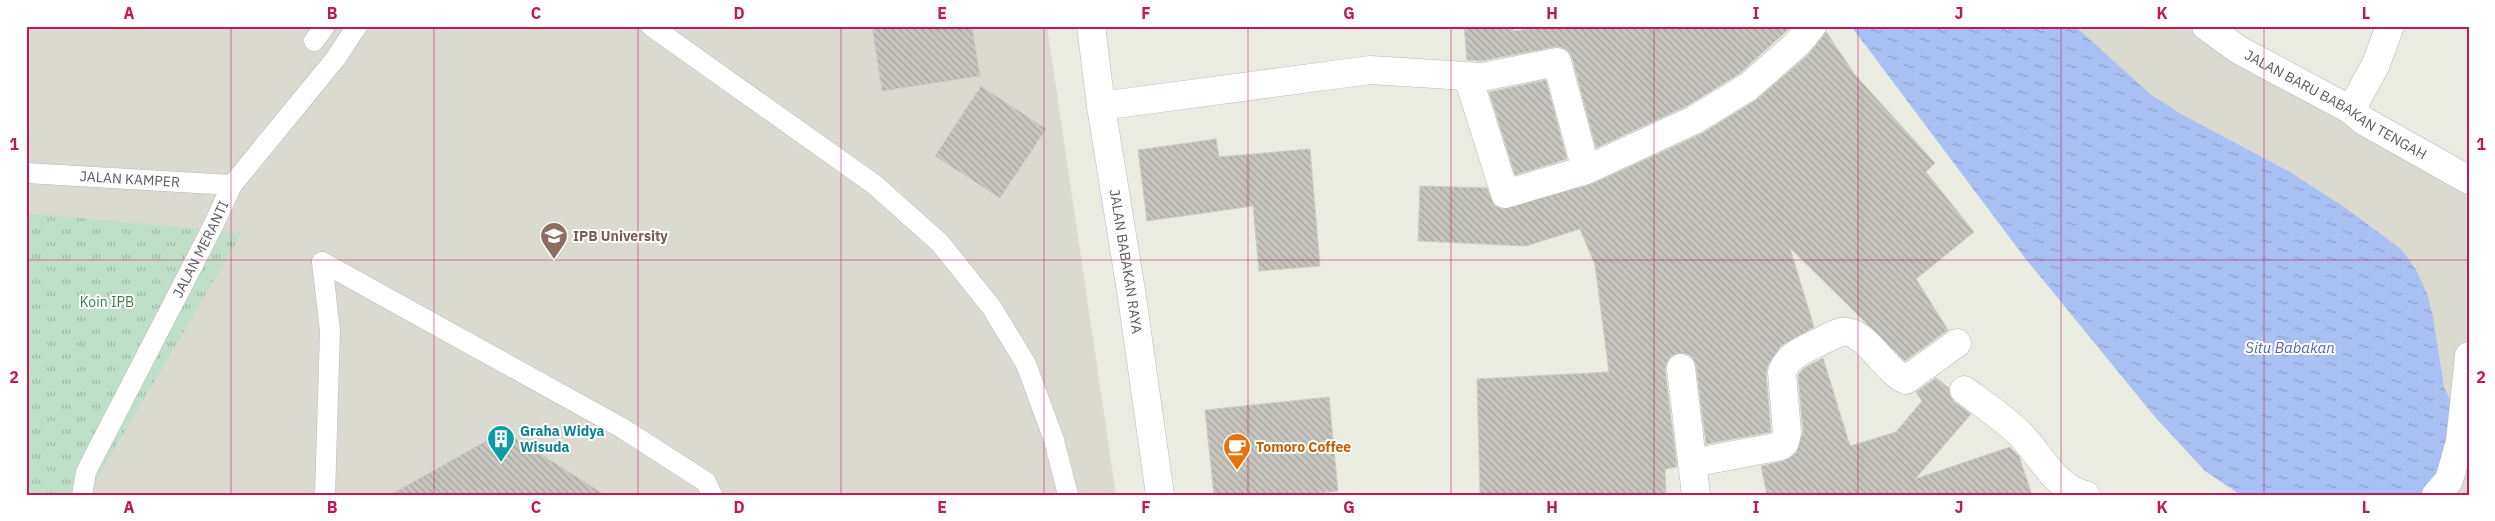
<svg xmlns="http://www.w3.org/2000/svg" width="2495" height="521" viewBox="0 0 2495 521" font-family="'IBM Plex Sans',sans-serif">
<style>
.education{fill:#dadad0}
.park{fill:url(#park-tufts)}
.water{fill:url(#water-ripples)}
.building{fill:url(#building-back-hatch);stroke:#cecdc1}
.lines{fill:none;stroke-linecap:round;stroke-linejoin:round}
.service-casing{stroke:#b7b7bc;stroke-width:21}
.minor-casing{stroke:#b7b7bc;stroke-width:29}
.tertiary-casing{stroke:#b7b7bc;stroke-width:29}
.service{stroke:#fff;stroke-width:20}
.minor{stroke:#fff;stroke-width:28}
.tertiary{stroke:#fff;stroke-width:28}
.grid{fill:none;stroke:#c2185b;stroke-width:1;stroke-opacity:0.55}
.labels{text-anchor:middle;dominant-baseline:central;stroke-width:4;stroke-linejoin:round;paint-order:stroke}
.street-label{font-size:14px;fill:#5a5b60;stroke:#fff}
.education-label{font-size:14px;font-weight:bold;fill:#785e54;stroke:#fff;text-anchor:start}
.park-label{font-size:14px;fill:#3e7b50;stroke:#fff}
.culture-label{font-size:14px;font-weight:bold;fill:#0d838f;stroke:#fff;text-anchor:start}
.food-label{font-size:14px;font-weight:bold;fill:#c56008;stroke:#fff;text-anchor:start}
.water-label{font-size:15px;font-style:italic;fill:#5067b2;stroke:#fff}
.neatline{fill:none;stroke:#c2185b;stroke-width:2}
.grid-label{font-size:16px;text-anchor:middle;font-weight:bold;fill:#c2185b}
</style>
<defs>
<pattern id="park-tufts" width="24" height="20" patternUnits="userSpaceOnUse" patternTransform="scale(1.25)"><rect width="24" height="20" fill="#c0dfc8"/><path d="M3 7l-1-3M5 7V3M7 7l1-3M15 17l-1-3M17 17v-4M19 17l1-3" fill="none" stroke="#9fb8a6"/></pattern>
<pattern id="water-ripples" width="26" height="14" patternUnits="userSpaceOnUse" patternTransform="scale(1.25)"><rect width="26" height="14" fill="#a9c0f3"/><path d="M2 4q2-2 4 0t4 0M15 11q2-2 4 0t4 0" fill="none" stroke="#8d9fc8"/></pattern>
<pattern id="building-back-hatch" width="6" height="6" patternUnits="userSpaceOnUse" patternTransform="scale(1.25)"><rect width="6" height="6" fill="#c6c5be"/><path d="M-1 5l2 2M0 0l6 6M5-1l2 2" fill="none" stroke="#a4a39e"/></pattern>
</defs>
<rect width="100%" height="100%" fill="#eaebe1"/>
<path class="education" d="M26 26H1047L1116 495H26Z
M1862 26H2202L2469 182V495H2245Z"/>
<path class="park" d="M26 213 242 233 93 485V495H26Z"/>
<path class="water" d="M1851 26H2075L2150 94 2181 114 2290 172 2347 209 2401 249 2415 268 2427 293 2433 317 2444 387 2452 404V428L2441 463 2428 489 2419 495H2241L2205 471 2155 417 2025 258Z"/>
<path class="building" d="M872 26H972L980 76 882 91Z
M1464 26H1513V31L1560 26H1792L1739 74 1687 106 1596 148 1572 58 1568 51 1561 47H1554L1481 61 1467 60Z
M1826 32 1856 76 1935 163 1926 172 1974 232 1916 279 1948 330 1905 361 1790 248 1814 327 1781 346 1768 365 1766 373 1771 432 1706 444 1696 366 1693 358 1688 354 1679 353 1671 356 1667 362 1665 369 1677 467 1665 469 1666 495H1480L1477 379 1609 372 1595 265 1580 229 1526 246 1418 241 1420 186 1487 188 1494 205 1502 209 1592 184 1701 134 1756 100 1808 55Z
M1546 80 1567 159 1515 175 1489 92Z
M981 86 1046 129 1000 198 935 156Z
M1216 139 1219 157 1310 149 1320 266 1259 271 1253 206 1147 221 1138 150Z
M1823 358 1850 446 1896 432 1922 401 1916 392 1936 378 1949 388 1950 396 1954 402 1971 414 1915 479 2010 447 2019 456 2032 495H1767L1761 466 1784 461 1796 453 1803 432 1798 375 1804 368Z
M1329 397 1338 491 1302 495H1214L1205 410Z
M504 431 605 495H390Z"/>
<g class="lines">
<defs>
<g id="service">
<path d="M651 26 875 185 940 243 992 308 1026 364 1054 440 1068 495"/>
<path d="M314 41 325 26"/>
<path id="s1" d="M26 173 232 185"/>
<path d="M322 262 622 428 706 482 712 495"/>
<path d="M322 262 330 331 325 495"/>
<path id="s2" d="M82 495 86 472 212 228 232 185 336 58 357 26"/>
</g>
<g id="minor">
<path id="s3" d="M2206 26 2239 50 2351 110 2364 121 2469 180"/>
<path d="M1468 77 1505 194 1586 170 1694 120 1748 87 1798 43 1812 26"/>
<path d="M1101 106 1370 70 1482 77 1557 62 1586 170"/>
<path d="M2351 110 2376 64 2390 26"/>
<path d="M1681 368 1696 495"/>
<path d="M1964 390C1983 404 2002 417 2019 433 2039 452 2056 490 2086 495"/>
<path d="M1692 463 1781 446 1785 442 1787 433 1782 372C1788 356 1800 352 1813 345 1822 341 1833 334 1842 332 1866 329 1885 372 1906 380L1957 343"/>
<path d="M2436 495 2449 480 2460 442 2469 356"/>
</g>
<g id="tertiary">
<path id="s4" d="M1091 26 1101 106 1132 297 1160 495"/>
</g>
</defs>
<use href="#service" class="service-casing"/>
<use href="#minor" class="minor-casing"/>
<use href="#tertiary" class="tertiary-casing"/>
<use href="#service" class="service"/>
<use href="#minor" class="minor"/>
<use href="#tertiary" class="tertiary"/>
</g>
<path class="grid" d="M231 26V495M434 26V495M638 26V495M841 26V495M1044 26V495M1248 26V495M1451 26V495M1654 26V495M1858 26V495M2061 26V495M2264 26V495M26 260H2469"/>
<defs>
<symbol id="university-pin" viewBox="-11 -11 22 30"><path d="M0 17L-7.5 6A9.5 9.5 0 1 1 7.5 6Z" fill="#8d6e63" stroke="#fff"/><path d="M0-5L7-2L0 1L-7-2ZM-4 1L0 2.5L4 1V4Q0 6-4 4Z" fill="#fff"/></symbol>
<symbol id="building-pin" viewBox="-11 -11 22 30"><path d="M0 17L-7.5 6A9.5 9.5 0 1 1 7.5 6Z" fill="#0f9aa8" stroke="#fff"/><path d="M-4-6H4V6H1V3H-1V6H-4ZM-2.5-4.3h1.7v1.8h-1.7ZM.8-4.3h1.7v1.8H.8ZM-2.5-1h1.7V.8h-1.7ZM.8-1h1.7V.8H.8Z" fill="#fff"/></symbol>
<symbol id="cafe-pin" viewBox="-11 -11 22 30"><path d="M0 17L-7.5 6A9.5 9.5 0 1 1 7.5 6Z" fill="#e8710a" stroke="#fff"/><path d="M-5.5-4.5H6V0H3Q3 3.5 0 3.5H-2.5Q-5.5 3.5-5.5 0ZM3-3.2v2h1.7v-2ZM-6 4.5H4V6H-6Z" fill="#fff"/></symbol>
</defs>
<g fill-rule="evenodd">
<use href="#university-pin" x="538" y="220" width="32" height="43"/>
<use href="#building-pin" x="485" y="423" width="32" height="43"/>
<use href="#cafe-pin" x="1221" y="431" width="32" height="43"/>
</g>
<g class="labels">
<g class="street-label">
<text stroke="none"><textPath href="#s3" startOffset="152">JALAN BARU BABAKAN TENGAH</textPath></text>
<text stroke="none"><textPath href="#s1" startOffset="104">JALAN KAMPER</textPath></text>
<text stroke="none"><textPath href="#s2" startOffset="274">JALAN MERANTI</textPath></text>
<text stroke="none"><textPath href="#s4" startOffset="238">JALAN BABAKAN RAYA</textPath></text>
</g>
<g class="education-label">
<text x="573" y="236">IPB University</text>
</g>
<g class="park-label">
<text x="107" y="302">Koin IPB</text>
</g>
<g class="culture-label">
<text x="520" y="431">Graha Widya<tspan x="520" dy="16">Wisuda</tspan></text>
</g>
<g class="food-label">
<text x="1256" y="447">Tomoro Coffee</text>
</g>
<g class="water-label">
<text x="2290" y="347">Situ Babakan</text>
</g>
</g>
<rect width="2495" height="521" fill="none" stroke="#ffffff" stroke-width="55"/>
<rect x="28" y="28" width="2440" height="466" class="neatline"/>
<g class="grid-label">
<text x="129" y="19">A</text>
<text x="332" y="19">B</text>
<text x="536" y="19">C</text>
<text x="739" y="19">D</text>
<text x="942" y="19">E</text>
<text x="1146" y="19">F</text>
<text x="1349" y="19">G</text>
<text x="1552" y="19">H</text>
<text x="1756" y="19">I</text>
<text x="1959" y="19">J</text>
<text x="2162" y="19">K</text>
<text x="2366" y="19">L</text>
<text x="14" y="150">1</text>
<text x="2481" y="150">1</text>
<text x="14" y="383">2</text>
<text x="2481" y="383">2</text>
<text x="129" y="513">A</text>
<text x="332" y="513">B</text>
<text x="536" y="513">C</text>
<text x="739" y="513">D</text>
<text x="942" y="513">E</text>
<text x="1146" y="513">F</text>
<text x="1349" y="513">G</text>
<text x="1552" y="513">H</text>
<text x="1756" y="513">I</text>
<text x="1959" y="513">J</text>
<text x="2162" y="513">K</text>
<text x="2366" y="513">L</text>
</g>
</svg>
